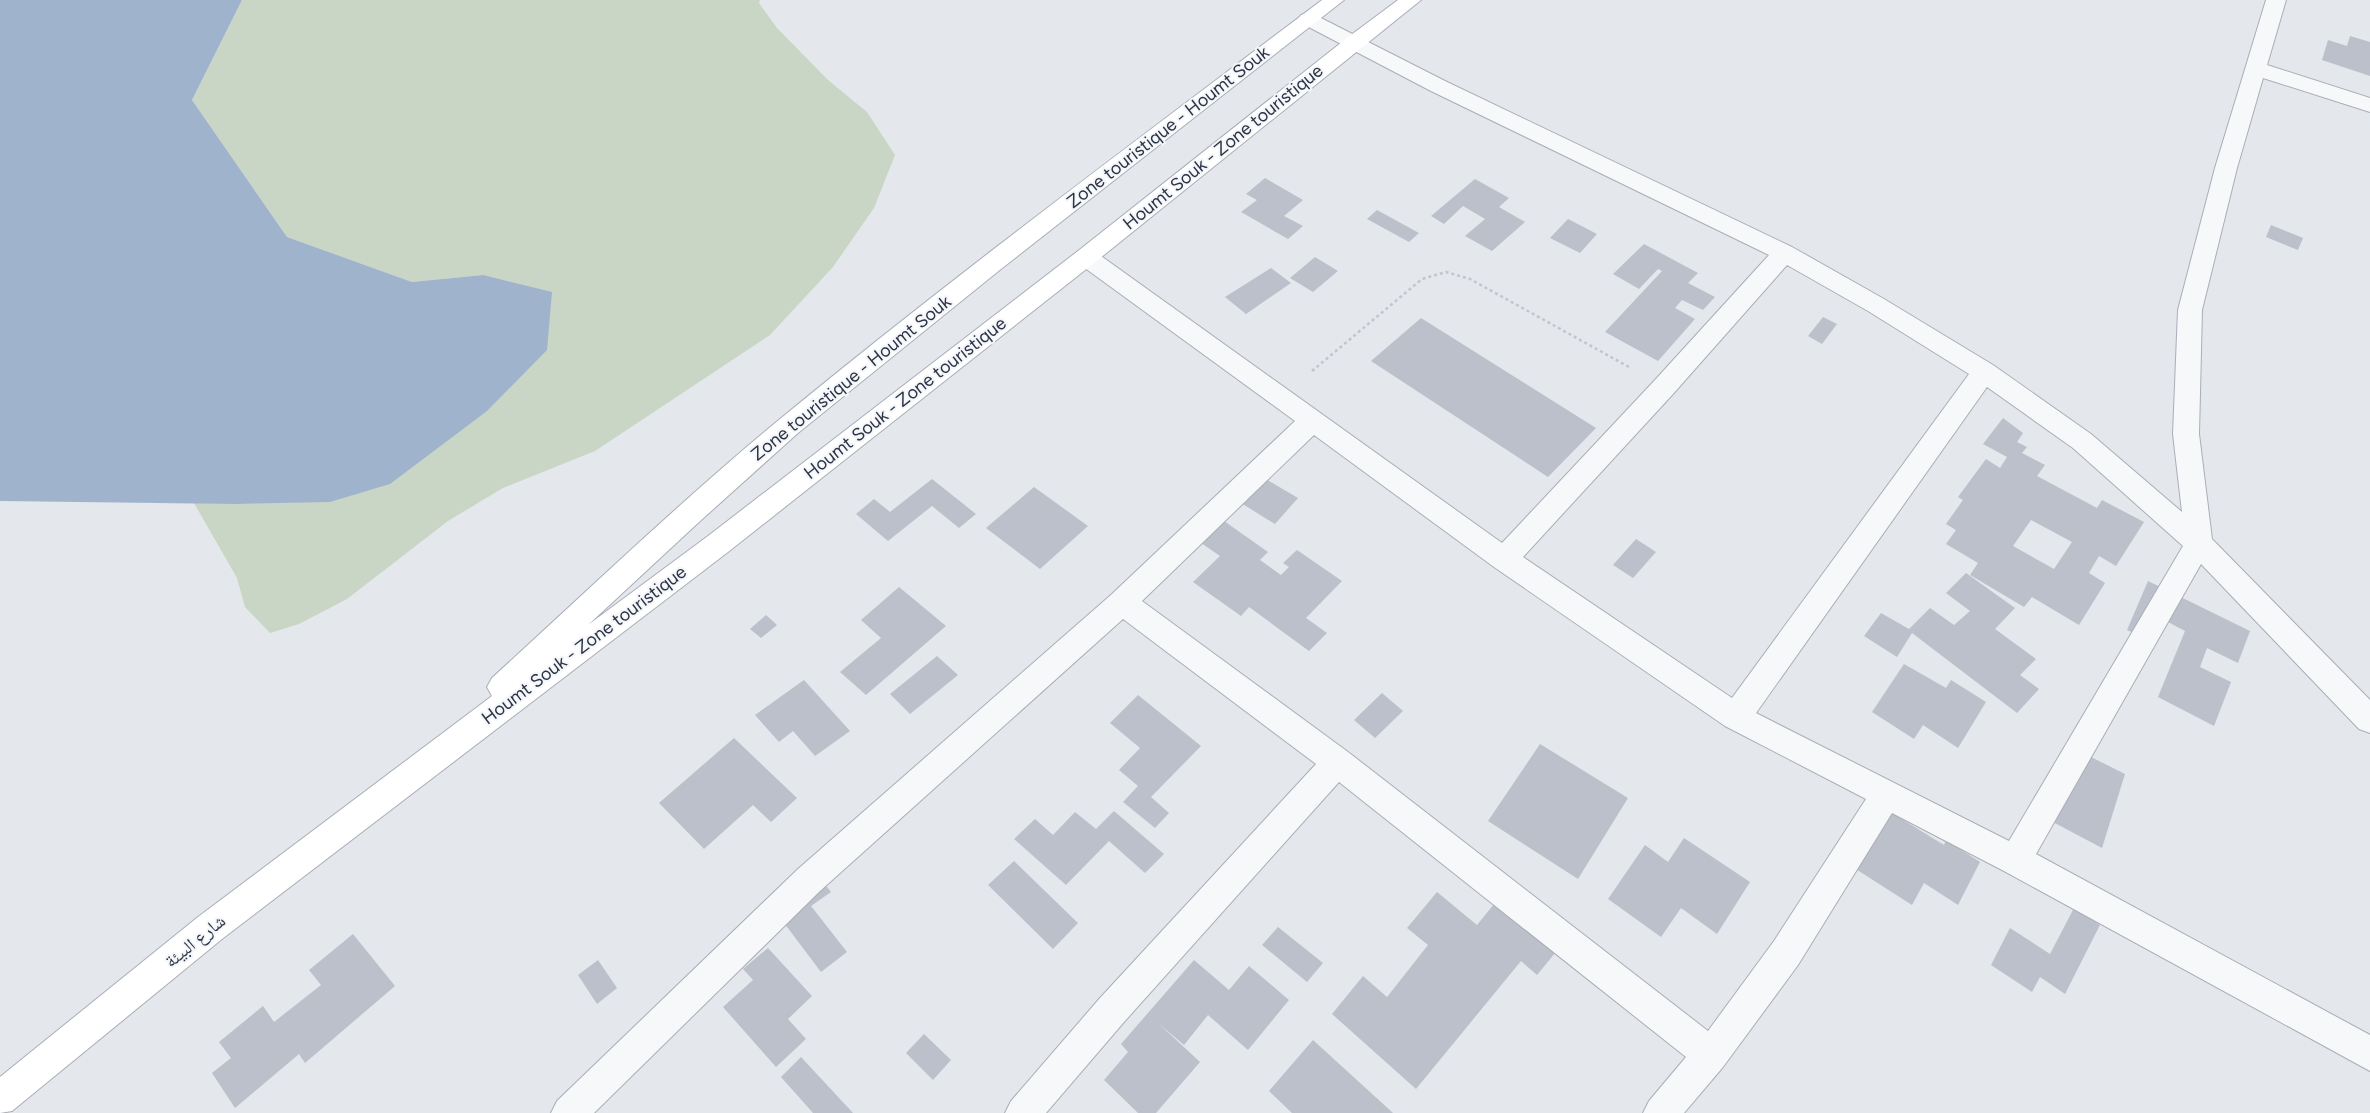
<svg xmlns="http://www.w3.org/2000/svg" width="2370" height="1113" viewBox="0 0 2370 1113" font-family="Figtree,'Noto Naskh Arabic',sans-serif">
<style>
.green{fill:#c9d6c5}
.water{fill:#9fb4cc}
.building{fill:#bbc0ca;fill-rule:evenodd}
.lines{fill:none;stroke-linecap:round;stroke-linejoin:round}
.minor-casing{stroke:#a9aeb7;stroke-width:2}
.secondary-casing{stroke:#a9aeb7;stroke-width:2}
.path{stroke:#c2c5cb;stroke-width:2.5;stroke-dasharray:3 3;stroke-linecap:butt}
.minor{fill:#f7f8fa;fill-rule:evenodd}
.secondary{fill:#fff;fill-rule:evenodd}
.labels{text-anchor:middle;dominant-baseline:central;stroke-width:4;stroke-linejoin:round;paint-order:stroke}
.street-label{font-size:18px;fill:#2b3445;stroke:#f4f6f9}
</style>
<rect width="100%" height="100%" fill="#e4e7ec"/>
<path class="green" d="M242 0H760L759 3 777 28 828 80 867 112 895 155 874 208 833 267 770 335 595 451 503 488 448 521 347 599 299 624 270 633 245 607 237 578 194 503 234 504 483 275 412 282 287 237 192 100Z"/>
<path class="water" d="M0 0H242L192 100 287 237 412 282 483 275 552 292 547 350 487 411 390 484 330 502 234 504 0 501Z"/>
<path class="building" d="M2350 36 2370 42V76L2322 60 2328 40 2347 46Z
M1265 178 1303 200 1284 216 1303 226 1288 239 1241 212 1257 200 1246 194Z
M1475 179 1509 198 1499 207 1525 222 1492 251 1465 236 1485 219 1463 206 1444 224 1431 216Z
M1377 210 1388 216 1419 233 1409 242 1367 219Z
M1568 219 1597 234 1580 253 1550 238Z
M2271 225 2303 238 2298 250 2266 237Z
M1644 244 1698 273 1688 283 1715 297 1703 310 1682 300 1675 308 1695 319 1658 361 1605 332 1662 271 1658 269 1639 289 1613 274Z
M1315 257 1338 271 1313 292 1290 278Z
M1271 268 1291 283 1246 314 1225 297Z
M1823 317 1837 324 1822 344 1808 336Z
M1421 318 1596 428 1548 477 1371 361Z
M2003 418 2023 433 2017 442 2027 447 2022 453 2045 465 2037 476 2097 508 2102 500 2144 522 2116 566 2099 556 2089 573 2105 583 2079 625 2032 597 2024 607 1970 575 1978 563 1946 544 1956 530 1946 524 1963 500 1958 497 1986 459 2000 468 2007 457 1983 444ZM2031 520 2072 542 2054 569 2013 546Z
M1264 478 1298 498 1275 524 1241 503Z
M932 479 976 514 959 528 932 506 888 541 856 514 874 499 890 512Z
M1034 487 1088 526 1040 569 986 528Z
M1217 516 1268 552 1260 560 1281 575 1289 567 1283 563 1297 550 1342 581 1306 618 1327 633 1309 651 1249 607 1241 616 1193 582 1220 556 1194 538Z
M1636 539 1656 552 1633 578 1613 565Z
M1966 573 2015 608 1995 629 2036 659 2020 675 2039 689 2017 713 1912 633 1897 657 1864 636 1881 613 1909 629 1930 608 1954 625 1970 611 1946 593Z
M2148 581 2250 631 2238 663 2207 648 2200 667 2231 682 2214 726 2158 697 2185 631 2166 621 2156 644 2127 630Z
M899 587 946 626 866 695 840 672 881 638 861 620Z
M766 615 777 625 761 638 750 629Z
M937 656 958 675 910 714 890 694Z
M1904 664 1946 688 1951 680 1986 702 1958 748 1923 725 1914 739 1872 712Z
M804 680 850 731 815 756 793 731 779 742 755 715Z
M1382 693 1403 711 1375 738 1354 720Z
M1138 695 1201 746 1151 797 1169 813 1155 828 1123 802 1138 786 1119 770 1140 748 1110 723Z
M734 738 797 798 771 822 753 805 704 849 659 803Z
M1540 744 1628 798 1578 879 1488 821Z
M2075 749 2125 774 2102 848 2051 821Z
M1869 799 1944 845 1946 840 1980 862 1958 905 1924 883 1912 905 1837 857Z
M1114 811 1164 854 1145 873 1109 841 1066 885 1014 839 1035 819 1053 835 1075 812 1096 829Z
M1684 838 1750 882 1717 934 1681 908 1661 937 1608 899 1645 845 1668 862Z
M1014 861 1078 923 1053 949 988 885Z
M813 869 831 892 811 906 847 952 821 972 769 903Z
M1437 892 1477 925 1499 898 1560 947 1537 975 1521 961 1416 1089 1332 1014 1363 976 1387 997 1428 945 1407 928Z
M2074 908 2100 925 2065 994 2040 977 2032 992 1991 965 2010 928 2050 954Z
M1278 927 1323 963 1307 982 1262 945Z
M353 934 395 986 305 1063 299 1054 235 1108 212 1073 231 1058 219 1042 263 1006 274 1022 321 985 309 970Z
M768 948 812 996 788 1019 806 1039 776 1067 723 1007 753 980 743 969Z
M598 960 617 988 597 1004 578 975Z
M1194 960 1229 990 1249 966 1289 1000 1248 1050 1208 1015 1184 1045 1158 1023 1200 1062 1156 1113H1138L1104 1080 1128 1052 1121 1044Z
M924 1034 951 1060 933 1080 906 1053Z
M1313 1040 1393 1113H1292L1269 1091Z
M801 1057 853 1113H813L781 1077Z"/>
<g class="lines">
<defs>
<path id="minor" d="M2266 0H2286L2267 65 2370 98V112L2263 78 2237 168 2202 310 2199 434 2212 539 2370 700V733L2359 729 2201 564 2036 854 2370 1035V1071L2004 871 1892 813 1798 965 1723 1067 1684 1113H1643L1649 1101 1686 1057 1339 782 1124 1022 1046 1113H1005L1011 1101 1100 998 1316 764 1123 619 820 891 594 1113H551L557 1101 798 869 1112 594 1295 421 1078 263 1074 257 1078 251 1086 249 1094 251 1502 543 1655 380 1769 255 1431 91 1301 23 1298 19 1301 15 1308 13 1315 15 1445 81 1792 247 1884 299 1993 365 2091 434 2182 512 2173 434 2178 310 2215 168ZM1787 265 1868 311 1969 374 1732 698 1523 557 1673 394ZM1987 387 2073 448 2183 546 2009 841 1756 713ZM1314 435 1494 567 1725 726 1866 799 1774 941 1708 1031 1348 752 1142 601Z"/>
<path id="secondary" d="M1322 0H1344L1001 269 798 433 699 522 588 625 708 536 1078 251 1347 38 1398 0H1421L1094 263 728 552 222 939 12 1111 0 1113V1077L198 917 492 696 487 687 492 678C587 591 681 501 780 419 956 274 1140 138 1322 0Z"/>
</defs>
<use href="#minor" class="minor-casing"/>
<use href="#secondary" class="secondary-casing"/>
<path class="path" d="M1312 371 1422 279 1446 272 1470 279 1629 367"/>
<use href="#minor" class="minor"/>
<use href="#secondary" class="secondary"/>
</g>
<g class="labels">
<g class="street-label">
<text transform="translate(1168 127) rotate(-38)">Zone touristique - Houmt Souk</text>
<text transform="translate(1223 147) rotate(-39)">Houmt Souk - Zone touristique</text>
<text transform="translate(851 378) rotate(-39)">Zone touristique - Houmt Souk</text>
<text transform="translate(905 398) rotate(-38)">Houmt Souk - Zone touristique</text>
<text transform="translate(584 645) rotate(-37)">Houmt Souk - Zone touristique</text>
<text transform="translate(195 941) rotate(-39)">شارع البيئة</text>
</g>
</g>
</svg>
